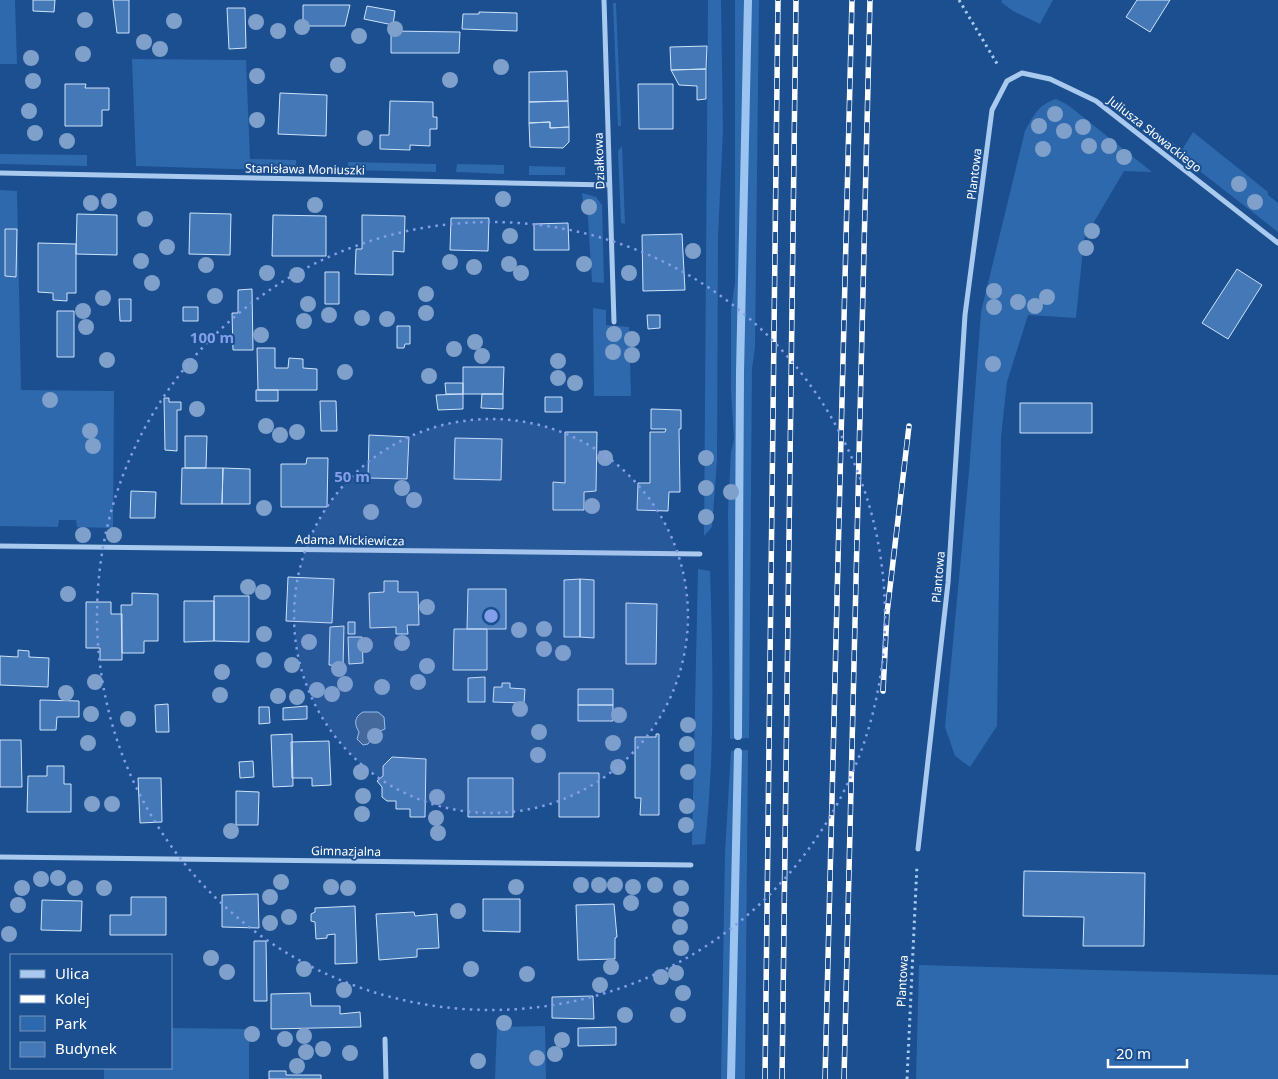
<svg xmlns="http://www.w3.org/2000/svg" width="1278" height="1079" viewBox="0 0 1278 1079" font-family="'Noto Sans',sans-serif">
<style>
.green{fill:#2e69ad}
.water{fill:#3c6290;stroke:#9cc4f0}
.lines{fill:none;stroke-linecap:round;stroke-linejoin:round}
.stream{stroke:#9cc4f0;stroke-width:8}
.building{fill:#4478b7;stroke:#cfe3fa}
.path{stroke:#a9c9ee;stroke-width:3;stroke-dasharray:2.5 4;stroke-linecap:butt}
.minor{stroke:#a9c9ee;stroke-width:5}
.rail-casing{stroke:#fff;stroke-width:5.5}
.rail{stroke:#1b4f8f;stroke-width:4;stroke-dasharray:11;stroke-linecap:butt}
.tree{fill:#7ea0ca}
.ring{fill:none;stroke:#839eea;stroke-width:2.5;stroke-dasharray:2.5 5}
.labels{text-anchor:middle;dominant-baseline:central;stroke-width:4;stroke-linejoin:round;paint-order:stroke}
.street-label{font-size:12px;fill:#fff;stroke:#1b4f8f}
.centre{fill:#839eea;stroke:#1b4f8f;stroke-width:2.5}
.ring-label{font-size:15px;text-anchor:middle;font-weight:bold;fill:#839eea;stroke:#1b4f8f;stroke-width:4;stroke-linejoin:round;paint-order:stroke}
</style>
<rect width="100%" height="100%" fill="#1b4f8f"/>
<path class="green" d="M0 0H15L17 64H0Z
M708 0H721L723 131 718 236 717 460 712 527 704 536Z
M735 0H759L755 347 752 369 749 738 730 739 728 511 731 452 734 439 731 391V310L735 282Z
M1002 0H1053L1040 24 1013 11 1001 2Z
M613 3H616L621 126H618Z
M132 59 246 60 250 159 296 160V171L136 166Z
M1056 99 1068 105 1152 172 1124 171 1084 239 1076 318 1028 315 1007 382 1001 437 997 726 970 767 955 756 945 727 969 472 981 312 1025 131C1033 116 1039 104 1056 99Z
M1193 132 1268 192V195L1278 203V232L1161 141V134L1182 150Z
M622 146 625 224 621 223 618 151Z
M0 154 87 155V166L0 164Z
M348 162 436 164V172L348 170Z
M457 164 504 165V174L456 172Z
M529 166 565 167V175H529Z
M0 190 17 191 21 390 114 391 113 528 77 527 76 520H59L58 527 0 526Z
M582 193 596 197 602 205 604 283 592 282 587 203H583Z
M593 308 606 310V325L629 327 631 396H594Z
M698 569 710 571C713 662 715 753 705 844L692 845Z
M748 750 745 1079H721L725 853 731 751Z
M919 965 1278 975V1079H916Z
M545 1026 546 1079H495L497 1027Z
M171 1028 249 1029V1079H104V1068H171Z"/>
<path class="water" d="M363 712H378L384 717 385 729 375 733 368 744 363 745 357 739 359 732C354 724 354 717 363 712Z"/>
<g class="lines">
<path class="stream" d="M738 736 740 373 748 0
M731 1079 738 752"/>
</g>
<path class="building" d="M33 0H55L54 12 33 11Z
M113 0H129V33H117Z
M1137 0H1170L1150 32 1126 17Z
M303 5H350L345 26H303Z
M367 6 395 11 393 25 364 19Z
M227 8H245L246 48 229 49Z
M479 12 517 13V31L462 29 463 14H479Z
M391 31 460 32 459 53H391Z
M707 46 706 69 671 70 670 47Z
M706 69V99L697 100V86L679 85 671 70Z
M567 71 568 101 529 102V72Z
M65 84H86L85 88H109V110H102V126H65Z
M638 84H673V129H639Z
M280 93 327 95 326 136 278 134Z
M390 101 433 102V117H437V129H430V146L410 145V150L380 149V135H389Z
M568 101 569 127 550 128V122L529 123V102Z
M550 122V128L569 127V142L563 148 530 147 529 123Z
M190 213 231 214 230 255 189 254Z
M77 214 117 215V255L76 254Z
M273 215 326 216V256H272Z
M362 215 405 216 404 252 393 251V275L355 274 356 249H362Z
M451 218H489L488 251 450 250Z
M568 223 569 250H534V224Z
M5 229H17L16 277 5 276Z
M682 234 685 290 643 291 642 235Z
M38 243 76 244V293H67V301L53 300V293L38 292Z
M1237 269 1262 285 1228 339 1202 323Z
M325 272H339V304H325Z
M252 289 253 350H233L232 313H238V290Z
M119 299H131V321H120Z
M183 307H198V321H183Z
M57 311H74V357H57Z
M647 315H660V328L648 329Z
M397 326H410V344H405L404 348H397Z
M257 348H275V368H288L289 358 303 359V368L317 369V390H258Z
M463 367H504L503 394H463Z
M445 383H463V394H446Z
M256 390H278V401H256Z
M463 394V409L438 410 436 395Z
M482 394H503V409L481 408Z
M545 397H562V412H545Z
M164 398H169V402H181V410H177V451L165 450Z
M320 401H336L337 431H321Z
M1020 403H1092V433H1020Z
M651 409 681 410V429H679L680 492H669L668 511 637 510 638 483H650V432H665L666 429H651Z
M565 432H597L596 491 584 492V510H553V482L565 483Z
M369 435 409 437 407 479 368 478Z
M185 436H207L206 468H185Z
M455 438 502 439 501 480 454 479Z
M307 458H328L327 507H281V464H306Z
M182 468H223L222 504H181Z
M223 468 250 469V504H222Z
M131 491 156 492 155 518H130Z
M288 577 334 579 332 623 286 621Z
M580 579 594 580V638L580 637Z
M580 579V637H564V580Z
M384 581H398V592H418L419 625H407L408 634H396V627L370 628 369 593 384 592Z
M468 589H506V629H467Z
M132 593 158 594V641H144V653H122L121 605H132Z
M214 596H249V642L214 641Z
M184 601H214V641L184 642Z
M86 602H111V614H122V660H100V648H86Z
M626 603 657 604 656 664H626Z
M348 622H355V634H348Z
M344 626 343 666 329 665 330 627Z
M454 629H487V670H453Z
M348 637H362L363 663 349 664Z
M18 650 29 651V657L49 658 48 687 0 685V656L18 657Z
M485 677V702H468V678Z
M502 683H510V688L525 689 524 703 493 702 494 687H502Z
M578 689H613V705H578Z
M40 700 79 701V717H57L56 730H40Z
M168 704 169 732H156L155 705Z
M578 705H613V721H578Z
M307 706V719L283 720V708Z
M259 707H269L270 723 259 724Z
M292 734 293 786 273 787 271 735Z
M656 734H659V815H640L641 798H635V737H656Z
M0 740H21L22 787H0Z
M329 741 331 785 312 786V778H292L291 742Z
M392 757 426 759 425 817H410V809H396V801H387L382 797V787L377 781 383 776V766Z
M253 761 254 777 240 778 239 762Z
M47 766H64V784H71V812H27L28 776H47Z
M559 773H599V817H559Z
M138 778H161L162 822 140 823Z
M468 778H513V817H468Z
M236 791 259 792 258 825H236Z
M1024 871 1145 873 1144 946H1083L1084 917 1023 916Z
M258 894 259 928 222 927V895Z
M131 897H166V935H110V915H131Z
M483 899H520V932L483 931Z
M42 900 82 901 81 931 41 930Z
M614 904 617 937 615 938V959L578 960 576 905Z
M355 906 357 963 335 964V934L327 935V938L316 939 315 922 311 921V914L315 912V908Z
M414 912 415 916 437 914 439 948 417 949V957L379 960 376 914Z
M254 941H266L267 1001H254Z
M310 993 311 1006H340V1014L360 1012 361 1027 271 1029V994Z
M593 996 594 1019 552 1018V997Z
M616 1027V1045L578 1046V1028Z
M269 1071H286V1075H321V1079H269Z"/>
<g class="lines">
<path class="path" d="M959 0 999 67
M907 1079 917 865"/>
<path class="minor" d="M604 0 614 322
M0 173 609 185
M0 546 700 554
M918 849 948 583 965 315 992 110 1007 81 1022 73 1050 79 1096 101 1278 243
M0 857 691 865
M385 1039 386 1079"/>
<defs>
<path id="rail" d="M883 691 887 613 909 426
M765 1079 778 0
M782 1079 796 0
M825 1079 852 0
M844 1079 870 0"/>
</defs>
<use href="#rail" class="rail-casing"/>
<use href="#rail" class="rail"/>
</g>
<g class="tree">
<circle cx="85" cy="20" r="8"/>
<circle cx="174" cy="21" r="8"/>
<circle cx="256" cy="22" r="8"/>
<circle cx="302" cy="27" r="8"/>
<circle cx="395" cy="29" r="8"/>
<circle cx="278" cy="31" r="8"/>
<circle cx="359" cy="36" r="8"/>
<circle cx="144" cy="42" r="8"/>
<circle cx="160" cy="49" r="8"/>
<circle cx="83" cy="54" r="8"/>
<circle cx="31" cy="58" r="8"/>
<circle cx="338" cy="65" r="8"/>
<circle cx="501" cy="67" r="8"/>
<circle cx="257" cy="76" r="8"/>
<circle cx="450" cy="80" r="8"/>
<circle cx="33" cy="81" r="8"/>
<circle cx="29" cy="111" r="8"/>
<circle cx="1055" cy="114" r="8"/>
<circle cx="257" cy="120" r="8"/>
<circle cx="1039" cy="126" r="8"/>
<circle cx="1083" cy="127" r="8"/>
<circle cx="1064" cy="131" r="8"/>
<circle cx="35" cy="133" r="8"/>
<circle cx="365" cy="138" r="8"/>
<circle cx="67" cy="141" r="8"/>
<circle cx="1089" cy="146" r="8"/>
<circle cx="1109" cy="146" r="8"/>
<circle cx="1043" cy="149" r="8"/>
<circle cx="1124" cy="157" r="8"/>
<circle cx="1239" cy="184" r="8"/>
<circle cx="503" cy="199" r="8"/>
<circle cx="109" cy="201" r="8"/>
<circle cx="1255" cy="202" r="8"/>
<circle cx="91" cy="203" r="8"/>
<circle cx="315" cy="205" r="8"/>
<circle cx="589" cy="207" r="8"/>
<circle cx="145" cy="219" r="8"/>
<circle cx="1092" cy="231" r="8"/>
<circle cx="510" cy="236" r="8"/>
<circle cx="167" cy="247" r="8"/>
<circle cx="1086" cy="248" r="8"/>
<circle cx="693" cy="251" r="8"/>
<circle cx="141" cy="261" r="8"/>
<circle cx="450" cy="262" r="8"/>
<circle cx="509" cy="264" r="8"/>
<circle cx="584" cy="264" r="8"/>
<circle cx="206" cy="265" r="8"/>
<circle cx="474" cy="267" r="8"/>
<circle cx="267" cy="273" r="8"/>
<circle cx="521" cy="273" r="8"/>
<circle cx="629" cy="273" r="8"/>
<circle cx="297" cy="275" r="8"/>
<circle cx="152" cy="283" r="8"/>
<circle cx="994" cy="291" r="8"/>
<circle cx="426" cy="294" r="8"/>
<circle cx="215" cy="296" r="8"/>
<circle cx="1047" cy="297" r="8"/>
<circle cx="103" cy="298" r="8"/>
<circle cx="1018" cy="302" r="8"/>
<circle cx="308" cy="304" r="8"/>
<circle cx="1035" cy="306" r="8"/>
<circle cx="994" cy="307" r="8"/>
<circle cx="83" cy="311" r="8"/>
<circle cx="426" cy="313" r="8"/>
<circle cx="329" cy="315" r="8"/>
<circle cx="362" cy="318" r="8"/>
<circle cx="387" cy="319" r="8"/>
<circle cx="304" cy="321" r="8"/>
<circle cx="86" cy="327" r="8"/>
<circle cx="614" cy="334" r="8"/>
<circle cx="261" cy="335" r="8"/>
<circle cx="632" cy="339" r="8"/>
<circle cx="475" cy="342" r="8"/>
<circle cx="454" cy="349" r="8"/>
<circle cx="613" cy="352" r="8"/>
<circle cx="632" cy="355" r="8"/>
<circle cx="482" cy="356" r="8"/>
<circle cx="107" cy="360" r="8"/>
<circle cx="558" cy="361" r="8"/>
<circle cx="993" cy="364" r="8"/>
<circle cx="190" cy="366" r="8"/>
<circle cx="345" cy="372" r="8"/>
<circle cx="429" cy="376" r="8"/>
<circle cx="558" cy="378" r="8"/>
<circle cx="575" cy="383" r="8"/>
<circle cx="50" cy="400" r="8"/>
<circle cx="197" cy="409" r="8"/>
<circle cx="266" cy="426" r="8"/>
<circle cx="90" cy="431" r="8"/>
<circle cx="297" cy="432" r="8"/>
<circle cx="280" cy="435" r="8"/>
<circle cx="93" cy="446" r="8"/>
<circle cx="605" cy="458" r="8"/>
<circle cx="706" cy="458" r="8"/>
<circle cx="402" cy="488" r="8"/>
<circle cx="706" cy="488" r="8"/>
<circle cx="731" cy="492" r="8"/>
<circle cx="414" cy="500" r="8"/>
<circle cx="592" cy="506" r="8"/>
<circle cx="264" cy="508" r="8"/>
<circle cx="371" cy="512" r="8"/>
<circle cx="706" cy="517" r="8"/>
<circle cx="83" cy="535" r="8"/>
<circle cx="114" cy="535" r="8"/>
<circle cx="248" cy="587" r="8"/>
<circle cx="263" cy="592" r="8"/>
<circle cx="68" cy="594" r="8"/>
<circle cx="427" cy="607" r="8"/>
<circle cx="544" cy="629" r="8"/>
<circle cx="519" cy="630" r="8"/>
<circle cx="264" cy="634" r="8"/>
<circle cx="309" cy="642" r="8"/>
<circle cx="402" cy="643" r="8"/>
<circle cx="365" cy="645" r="8"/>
<circle cx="544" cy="649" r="8"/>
<circle cx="563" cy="653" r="8"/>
<circle cx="264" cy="660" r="8"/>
<circle cx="292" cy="665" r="8"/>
<circle cx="427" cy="666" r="8"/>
<circle cx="339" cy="669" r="8"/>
<circle cx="222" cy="672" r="8"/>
<circle cx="95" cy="682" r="8"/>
<circle cx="418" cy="682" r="8"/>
<circle cx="345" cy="684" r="8"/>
<circle cx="382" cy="687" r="8"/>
<circle cx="317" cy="690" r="8"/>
<circle cx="66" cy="693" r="8"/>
<circle cx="332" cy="694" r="8"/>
<circle cx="220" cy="695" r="8"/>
<circle cx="278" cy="696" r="8"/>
<circle cx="297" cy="697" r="8"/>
<circle cx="520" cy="709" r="8"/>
<circle cx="91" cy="714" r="8"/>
<circle cx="619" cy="715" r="8"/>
<circle cx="128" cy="719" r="8"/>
<circle cx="688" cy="725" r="8"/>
<circle cx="539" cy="732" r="8"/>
<circle cx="375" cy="736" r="8"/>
<circle cx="88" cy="743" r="8"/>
<circle cx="613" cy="743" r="8"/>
<circle cx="687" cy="744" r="8"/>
<circle cx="538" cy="755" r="8"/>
<circle cx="618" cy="767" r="8"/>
<circle cx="361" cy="772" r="8"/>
<circle cx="688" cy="772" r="8"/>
<circle cx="363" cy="796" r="8"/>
<circle cx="437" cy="797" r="8"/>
<circle cx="92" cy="804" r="8"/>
<circle cx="112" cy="804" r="8"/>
<circle cx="687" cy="806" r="8"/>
<circle cx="362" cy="814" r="8"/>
<circle cx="436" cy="818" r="8"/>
<circle cx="686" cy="825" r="8"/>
<circle cx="231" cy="831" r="8"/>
<circle cx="438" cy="833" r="8"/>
<circle cx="58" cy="878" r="8"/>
<circle cx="41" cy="879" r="8"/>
<circle cx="281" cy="882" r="8"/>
<circle cx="581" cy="885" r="8"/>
<circle cx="599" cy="885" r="8"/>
<circle cx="615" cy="885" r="8"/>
<circle cx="655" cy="885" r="8"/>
<circle cx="331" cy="887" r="8"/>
<circle cx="516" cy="887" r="8"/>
<circle cx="633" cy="887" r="8"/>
<circle cx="22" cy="888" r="8"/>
<circle cx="75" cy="888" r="8"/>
<circle cx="104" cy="888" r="8"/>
<circle cx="348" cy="888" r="8"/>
<circle cx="681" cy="888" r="8"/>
<circle cx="270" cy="897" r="8"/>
<circle cx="631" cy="903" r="8"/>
<circle cx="18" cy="905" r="8"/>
<circle cx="681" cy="909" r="8"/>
<circle cx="458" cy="911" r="8"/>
<circle cx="289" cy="917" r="8"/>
<circle cx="270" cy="923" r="8"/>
<circle cx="680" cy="927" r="8"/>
<circle cx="9" cy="934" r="8"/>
<circle cx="681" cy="948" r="8"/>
<circle cx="211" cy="958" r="8"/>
<circle cx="611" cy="967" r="8"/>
<circle cx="304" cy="969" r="8"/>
<circle cx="471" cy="969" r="8"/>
<circle cx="227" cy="972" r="8"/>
<circle cx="676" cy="973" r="8"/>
<circle cx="527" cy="974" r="8"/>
<circle cx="661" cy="977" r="8"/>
<circle cx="600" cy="985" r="8"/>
<circle cx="344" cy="990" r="8"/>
<circle cx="683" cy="993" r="8"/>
<circle cx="625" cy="1015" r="8"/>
<circle cx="678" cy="1015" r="8"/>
<circle cx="504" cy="1023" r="8"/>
<circle cx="252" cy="1034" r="8"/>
<circle cx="304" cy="1036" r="8"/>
<circle cx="285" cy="1039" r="8"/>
<circle cx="562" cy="1040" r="8"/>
<circle cx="323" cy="1049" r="8"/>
<circle cx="306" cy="1052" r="8"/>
<circle cx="350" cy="1053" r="8"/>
<circle cx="555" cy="1054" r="8"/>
<circle cx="537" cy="1058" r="8"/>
<circle cx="478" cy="1061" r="8"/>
<circle cx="297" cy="1066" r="8"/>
</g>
<circle cx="491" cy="616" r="197" fill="#839eea" fill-opacity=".12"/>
<g class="ring">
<circle cx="491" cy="616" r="197"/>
<circle cx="491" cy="616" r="394"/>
</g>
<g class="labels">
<g class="street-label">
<text transform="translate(1155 134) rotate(38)">Juliusza Słowackiego</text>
<text transform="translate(599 161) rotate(-92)">Działkowa</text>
<text transform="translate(305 169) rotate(1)">Stanisława Moniuszki</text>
<text transform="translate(974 174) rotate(-83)">Plantowa</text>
<text transform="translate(350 540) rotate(1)">Adama Mickiewicza</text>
<text transform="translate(938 577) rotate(-85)">Plantowa</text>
<text transform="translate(346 851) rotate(1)">Gimnazjalna</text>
<text transform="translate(902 981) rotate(-87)">Plantowa</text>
</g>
</g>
<circle cx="491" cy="616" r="8" class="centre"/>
<g class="ring-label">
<text x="212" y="343">100 m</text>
<text x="352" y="482">50 m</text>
</g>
<rect x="10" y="954" width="162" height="115" fill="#1b4f8f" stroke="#7695bc"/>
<rect x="20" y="970" width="25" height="8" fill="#a9c9ee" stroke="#7695bc"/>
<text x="55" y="979" font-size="15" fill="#ffffff">Ulica</text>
<rect x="20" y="995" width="25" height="8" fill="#ffffff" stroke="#7695bc"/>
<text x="55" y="1004" font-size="15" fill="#ffffff">Kolej</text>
<rect x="20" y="1016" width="25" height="15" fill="#2e69ad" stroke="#7695bc"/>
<text x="55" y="1029" font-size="15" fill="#ffffff">Park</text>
<rect x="20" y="1042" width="25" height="15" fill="#4478b7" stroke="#7695bc"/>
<text x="55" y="1054" font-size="15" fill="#ffffff">Budynek</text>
<path d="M1108 1059v8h79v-8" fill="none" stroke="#ffffff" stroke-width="2.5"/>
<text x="1116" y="1059" font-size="15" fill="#ffffff" stroke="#1b4f8f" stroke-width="4" paint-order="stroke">20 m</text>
</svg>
